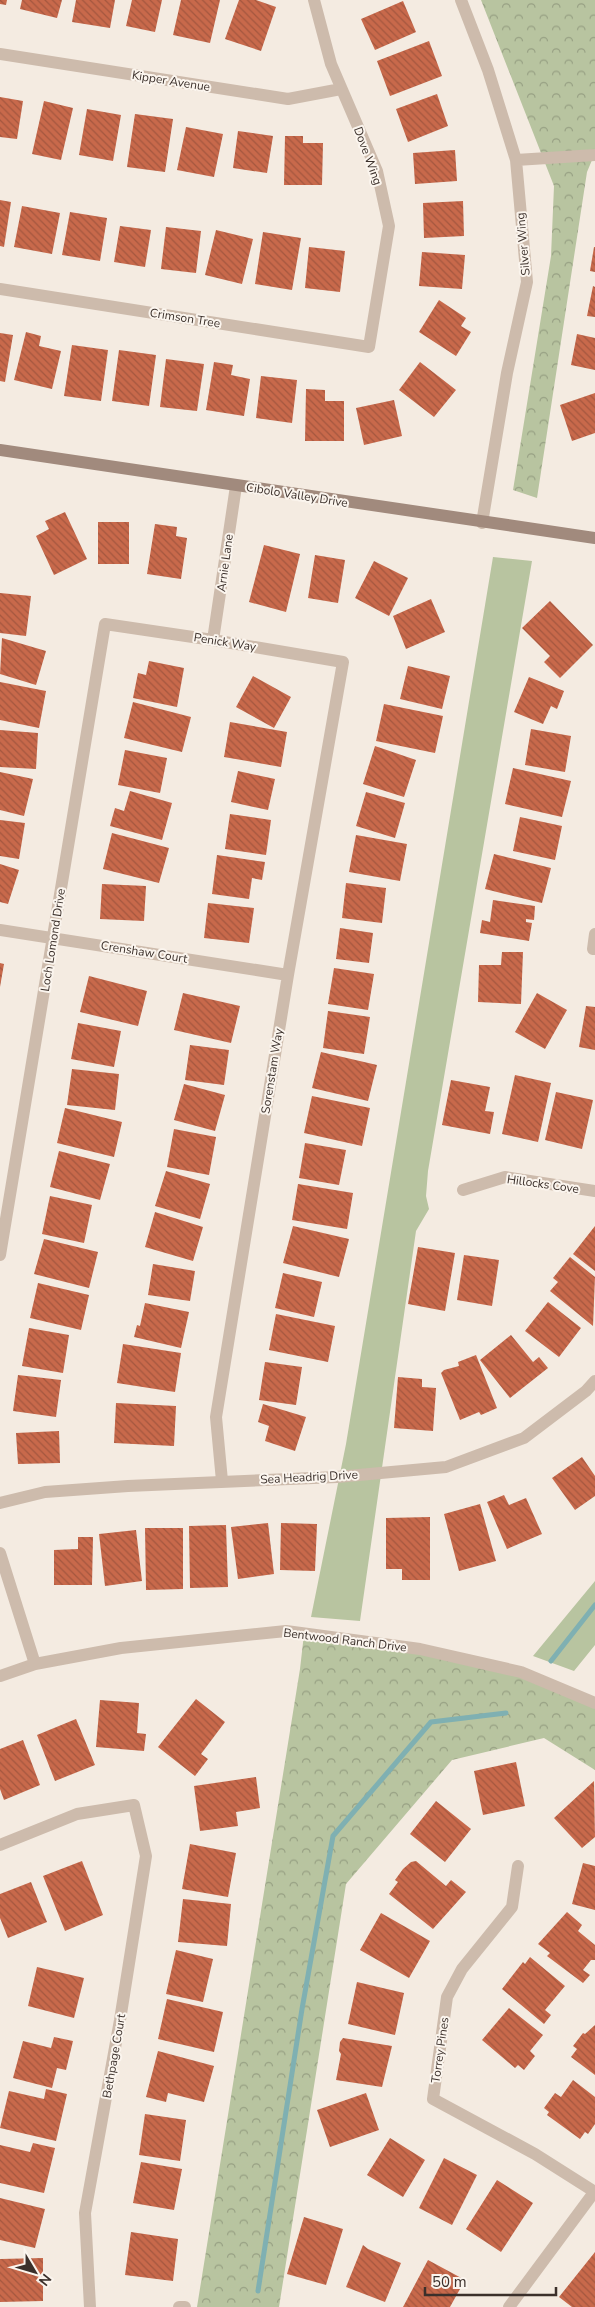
<svg xmlns="http://www.w3.org/2000/svg" width="595" height="2307" viewBox="0 0 595 2307" font-family="'Nunito Sans',sans-serif">
<style>
.grass{fill:#b8c4a0}
.park{fill:url(#park-crowns)}
.lines{fill:none;stroke-linecap:round;stroke-linejoin:round}
.stream{stroke:#7fb0b2;stroke-width:5}
.building{fill:url(#building-back-hatch)}
.minor{stroke:#cdbbac;stroke-width:12}
.secondary{stroke:#a18a7d;stroke-width:12}
.labels{text-anchor:middle;dominant-baseline:central;stroke-width:4;stroke-linejoin:round;paint-order:stroke}
.street-label{font-size:12px;fill:#3b302b;stroke:#fbf5ee}
</style>
<defs>
<pattern id="park-crowns" width="20" height="18" patternUnits="userSpaceOnUse" patternTransform="scale(1.25)"><rect width="20" height="18" fill="#b8c4a0"/><path d="M2 6a3 3 0 1 1 6 0M12 15a3 3 0 1 1 6 0" fill="none" stroke="#97a083"/></pattern>
<pattern id="building-back-hatch" width="6" height="6" patternUnits="userSpaceOnUse" patternTransform="scale(1.25)"><rect width="6" height="6" fill="#c8694b"/><path d="M-1 5l2 2M0 0l6 6M5-1l2 2" fill="none" stroke="#a4573f"/></pattern>
</defs>
<rect width="100%" height="100%" fill="#f4ebe1"/>
<path class="grass" d="M493 557 532 561 428 1171 426 1196 429 1209 416 1231 360 1621 311 1617 346 1444Z
M595 1581V1645L574 1671 533 1656Z"/>
<path class="park" d="M481 0H595V153L587 172 537 498 513 490 551 256 554 186Z
M304 1634 521 1672 595 1703V1770L544 1738 452 1760 346 1884 279 2307H197L300 1669Z"/>
<g class="lines">
<path class="stream" d="M551 1661 595 1605
M258 2291 302 2009 333 1836 431 1722 506 1713"/>
</g>
<path class="building" d="M0 0H7L6 5 0 4Z
M22 0H62L57 18 20 9Z
M76 0H115L110 28 72 22Z
M132 0H162L155 32 126 26Z
M181 0H220L210 43 173 35Z
M239 0H256L276 7 261 51 225 39Z
M403 1 416 32 375 50 361 19Z
M429 41 442 76 390 96 377 61Z
M437 94 448 126 408 142 396 109Z
M0 97 23 101 17 139 0 137Z
M44 101 73 108 61 160 32 154Z
M87 109 121 115 113 161 79 155Z
M135 114 173 119 165 172 127 167Z
M186 127 223 134 214 177 177 170Z
M238 131 273 136 267 173 233 168Z
M285 136H303V143H323L322 185H284Z
M455 150 457 181 415 184 413 153Z
M0 200 11 202 4 247 0 246Z
M463 201 464 236 424 238 423 203Z
M22 206 60 213 52 254 14 247Z
M70 212 107 218 100 261 62 255Z
M120 226 151 230 145 267 114 262Z
M166 227 201 231 196 273 161 269Z
M216 230 253 239 242 284 205 275Z
M263 232 301 238 292 290 255 284Z
M309 247 345 251 340 292 305 288Z
M594 247H595V272L590 271Z
M422 252 465 255 462 289 419 286Z
M593 286 595 287V317L587 316Z
M439 300 466 318 461 326 471 332 456 356 419 332Z
M26 332 41 336 39 346 61 351 52 389 14 380Z
M0 333 13 335 5 382 0 381Z
M577 334 595 338V370L571 365Z
M72 345 108 350 101 401 64 396Z
M119 350 156 355 149 406 112 401Z
M166 359 204 364 197 411 160 407Z
M214 362 233 365 231 375 250 379 244 416 206 410Z
M420 362 456 390 434 417 399 390Z
M261 376 297 380 292 423 256 418Z
M306 389 325 390V401H344V441H305Z
M595 393V433L572 441 560 405Z
M394 400 402 436 364 445 356 408Z
M65 512 87 559 54 575 36 536 49 529 45 521Z
M98 522H129V564H98Z
M155 524 177 527 176 536 187 538 181 579 147 574Z
M264 545 300 554 286 612 249 602Z
M315 555 345 560 338 603 308 598Z
M374 561 408 578 389 616 355 598Z
M0 593 31 596 26 636 0 633Z
M431 599 445 632 406 649 393 616Z
M550 601 593 645 560 678 544 662 550 656 522 628Z
M2 638 46 651 36 685 0 674Z
M149 661 184 668 177 707 133 698 138 673 146 675Z
M408 666 450 676 442 709 400 699Z
M253 676 291 697 274 728 236 707Z
M529 677 564 691 557 709 551 706 543 724 514 712Z
M0 682 46 691 39 728 0 720Z
M133 702 191 717 182 752 124 738Z
M384 704 443 716 435 753 376 741Z
M230 722 287 732 281 767 224 757Z
M531 729 571 736 565 772 525 765Z
M0 730 38 733 36 769 0 767Z
M375 746 416 760 404 797 363 784Z
M125 750 167 758 160 793 118 785Z
M513 768 571 781 562 817 505 804Z
M238 771 275 779 268 810 231 802Z
M0 772 33 779 24 816 0 810Z
M130 791 172 803 162 840 110 826 115 808 124 811Z
M366 792 405 803 395 838 356 826Z
M230 814 271 820 266 855 225 849Z
M520 817 562 826 555 860 513 851Z
M0 820 25 823 19 859 0 856Z
M112 833 169 848 159 883 103 869Z
M356 835 407 844 400 881 349 872Z
M494 854 551 868 542 903 485 889Z
M217 855 265 862 262 880 252 878 249 899 212 894Z
M0 864 19 870 8 904 0 902Z
M346 883 386 888 382 923 342 918Z
M102 884 146 886 144 921 100 919Z
M493 900 535 906 534 920 526 919V922L532 923 529 941 480 933 482 920 490 922Z
M208 903 254 908 249 943 204 938Z
M340 928 373 933 369 963 336 959Z
M502 952H523L521 1004 478 1002 479 965H501Z
M0 963 4 964 0 987Z
M334 968 374 974 368 1010 328 1004Z
M89 976 147 991 138 1026 80 1012Z
M183 993 240 1006 231 1043 174 1030Z
M537 993 567 1010 545 1049 515 1032Z
M586 1006 595 1007V1050L579 1047Z
M328 1011 370 1017 364 1054 323 1048Z
M78 1023 121 1031 114 1067 71 1059Z
M190 1045 229 1050 224 1085 185 1080Z
M321 1052 377 1065 368 1101 312 1088Z
M72 1069 119 1074 115 1110 67 1105Z
M515 1075 551 1083 538 1142 502 1134Z
M451 1080 490 1087 485 1111 494 1112 490 1134 442 1125Z
M184 1084 225 1095 215 1131 174 1120Z
M556 1092 593 1100 582 1149 545 1140Z
M312 1096 370 1108 362 1146 304 1133Z
M65 1108 122 1122 114 1157 57 1143Z
M174 1129 216 1137 209 1175 167 1167Z
M305 1143 346 1150 339 1185 299 1178Z
M59 1151 110 1164 100 1200 50 1187Z
M166 1171 210 1184 200 1219 155 1206Z
M298 1184 353 1193 347 1229 292 1220Z
M50 1196 92 1205 84 1243 42 1234Z
M155 1212 203 1227 193 1261 145 1247Z
M293 1226 349 1239 339 1277 283 1263Z
M595 1226V1271L573 1254Z
M44 1239 98 1252 89 1288 34 1274Z
M418 1247 455 1253 445 1311 408 1304Z
M464 1255 499 1260 492 1306 457 1300Z
M570 1257 595 1277 593 1326 550 1291 558 1282 553 1278Z
M153 1264 195 1271 190 1301 148 1295Z
M283 1273 322 1282 314 1317 275 1308Z
M38 1283 89 1295 81 1330 30 1318Z
M548 1302 581 1328 559 1357 525 1331Z
M145 1303 189 1312 181 1348 134 1337 137 1325 140 1326Z
M276 1314 335 1326 328 1362 269 1350Z
M29 1328 69 1335 63 1373 22 1366Z
M511 1335 533 1362 539 1357 548 1368 510 1398 480 1360Z
M123 1344 181 1353 175 1392 117 1383Z
M476 1355 497 1408 481 1415 479 1412 460 1420 441 1373 444 1370 459 1366 458 1362Z
M265 1362 302 1367 296 1405 259 1400Z
M18 1375 61 1380 56 1417 13 1411Z
M398 1377 422 1379V1387L436 1388 433 1431 394 1428Z
M116 1403 176 1406 174 1446 114 1443Z
M263 1404 306 1417 295 1451 265 1441 269 1426 258 1422Z
M59 1431 60 1463 18 1464 16 1433Z
M582 1457 595 1476V1496L575 1510 552 1478Z
M504 1495 509 1505 526 1498 542 1534 507 1549 487 1502Z
M480 1504 496 1561 459 1571 444 1514Z
M430 1517V1580H402V1569H386V1518Z
M268 1523 274 1574 238 1579 231 1527Z
M281 1523 317 1524 315 1571 280 1570Z
M226 1525 228 1587 190 1588 189 1526Z
M145 1528H183V1589L146 1590Z
M136 1530 142 1581 105 1586 99 1534Z
M78 1537H93L92 1585H54V1550L78 1549Z
M196 1699 225 1722 201 1754 208 1759 195 1776 158 1747Z
M100 1700 139 1703 137 1733 146 1734 144 1751 96 1747Z
M76 1719 95 1765 55 1781 37 1735Z
M23 1740 40 1785 4 1800 0 1789V1749Z
M516 1762 525 1806 483 1815 474 1771Z
M256 1777 260 1808 236 1812 238 1826 200 1831 194 1786Z
M594 1781 595 1837 582 1848 554 1818Z
M436 1801 471 1829 445 1862 410 1834Z
M190 1844 236 1853 228 1897 182 1889Z
M82 1861 103 1915 65 1931 43 1876Z
M416 1861 446 1886 451 1880 466 1892 433 1929 389 1894 398 1882 395 1880 403 1869 411 1862Z
M583 1863 595 1866V1910L572 1904Z
M31 1882 47 1922 8 1938 0 1918V1894Z
M183 1899 231 1904 227 1946 178 1942Z
M567 1912 582 1925 578 1931 595 1945V1960H591L583 1970 590 1975 583 1983 547 1956 550 1953 538 1944Z
M381 1913 430 1941 409 1978 360 1950Z
M176 1950 213 1959 203 2002 166 1994Z
M530 1957 565 1986 545 2010 551 2015 544 2024 502 1989 523 1962 525 1964Z
M37 1967 84 1978 74 2018 28 2006Z
M357 1982 404 1993 395 2035 348 2024Z
M167 1999 223 2012 214 2052 158 2039Z
M509 2008 543 2035 530 2051 535 2056 524 2070 518 2065 515 2068 482 2040Z
M595 2025V2075L571 2057 577 2049 573 2046 583 2033 585 2034Z
M54 2037 73 2041 66 2070 57 2068 52 2088 13 2078 23 2041 51 2048Z
M343 2038 392 2046 382 2087 336 2080 341 2054 339 2051 340 2042Z
M158 2051 214 2066 204 2102 168 2093 166 2102 146 2097Z
M573 2080 595 2097V2124L588 2134 585 2132 580 2139 547 2115 549 2112 544 2108 555 2093 561 2097Z
M46 2089 67 2094 56 2141 0 2128 9 2091 44 2099Z
M366 2093 379 2130 330 2147 317 2110Z
M145 2114 186 2120 180 2161 139 2155Z
M390 2138 425 2160 403 2197 367 2175Z
M33 2143 55 2148 44 2193 0 2183V2145L30 2152Z
M444 2158 477 2175 452 2225 419 2208Z
M141 2162 182 2169 174 2210 133 2203Z
M497 2180 533 2203 501 2252 466 2229Z
M0 2198 45 2209 35 2248 0 2240Z
M304 2217 343 2229 326 2285 287 2274Z
M131 2232 178 2239 173 2281 125 2275Z
M363 2245 368 2249 401 2263 385 2302 346 2287Z
M595 2252V2307H572L559 2297Z
M43 2258V2301L0 2302V2259Z
M428 2260 465 2280 450 2307H403Z"/>
<g class="lines">
<path class="minor" d="M461 0 488 70 516 160 527 282 507 373 482 523
M0 54 288 99 341 89
M516 160 595 155
M0 289 369 347 389 226 377 171 331 64 314 0
M213 640 236 486
M0 930 288 975
M595 934 593 949H595
M463 1190 505 1177 595 1191
M0 1255 105 624 213 640 343 662 288 975 216 1417 222 1481
M0 1503 45 1492 128 1486 337 1477 446 1467 524 1438 586 1391 595 1381
M0 1553 35 1664
M0 1676 35 1664 121 1648 286 1631 420 1649 521 1672 595 1703
M0 1845 77 1814 134 1805 146 1856 120 2020 85 2213 90 2307
M518 1866 512 1907 462 1969 447 1997 433 2099 535 2154 595 2192
M179 2307H185
M509 2307 595 2191"/>
<path class="secondary" d="M0 450 595 538"/>
</g>
<g class="labels">
<g class="street-label">
<text transform="translate(171 81) rotate(9)">Kipper Avenue</text>
<text transform="translate(368 156) rotate(70)">Dove Wing</text>
<text transform="translate(523 244) rotate(-95)">Silver Wing</text>
<text transform="translate(185 318) rotate(9)">Crimson Tree</text>
<text transform="translate(297 495) rotate(9)">Cibolo Valley Drive</text>
<text transform="translate(225 563) rotate(-82)">Arnie Lane</text>
<text transform="translate(225 642) rotate(9)">Penick Way</text>
<text transform="translate(53 940) rotate(-81)">Loch Lomond Drive</text>
<text transform="translate(144 952) rotate(9)">Crenshaw Court</text>
<text transform="translate(272 1071) rotate(-81)">Sorenstam Way</text>
<text transform="translate(543 1184) rotate(8)">Hillocks Cove</text>
<text transform="translate(309 1477) rotate(-3)">Sea Headrig Drive</text>
<text transform="translate(345 1640) rotate(7)">Bentwood Ranch Drive</text>
<text transform="translate(440 2050) rotate(-82)">Torrey Pines</text>
<text transform="translate(114 2056) rotate(-80)">Bethpage Court</text>
</g>
</g>
<g transform="translate(35 2272) rotate(128)" stroke="#fbf5ee" stroke-width="4" paint-order="stroke">
<path d="M0-4L9 19L0 12L-9 19Z" fill="#3b302b"/>
<text y="-8" font-size="14" font-weight="bold" text-anchor="middle" fill="#3b302b">N</text>
</g>
<path d="M425 2287v8h131v-8" fill="none" stroke="#3b302b" stroke-width="2.5"/>
<text x="432" y="2287" font-size="15" fill="#3b302b" stroke="#fbf5ee" stroke-width="4" paint-order="stroke">50 m</text>
</svg>
